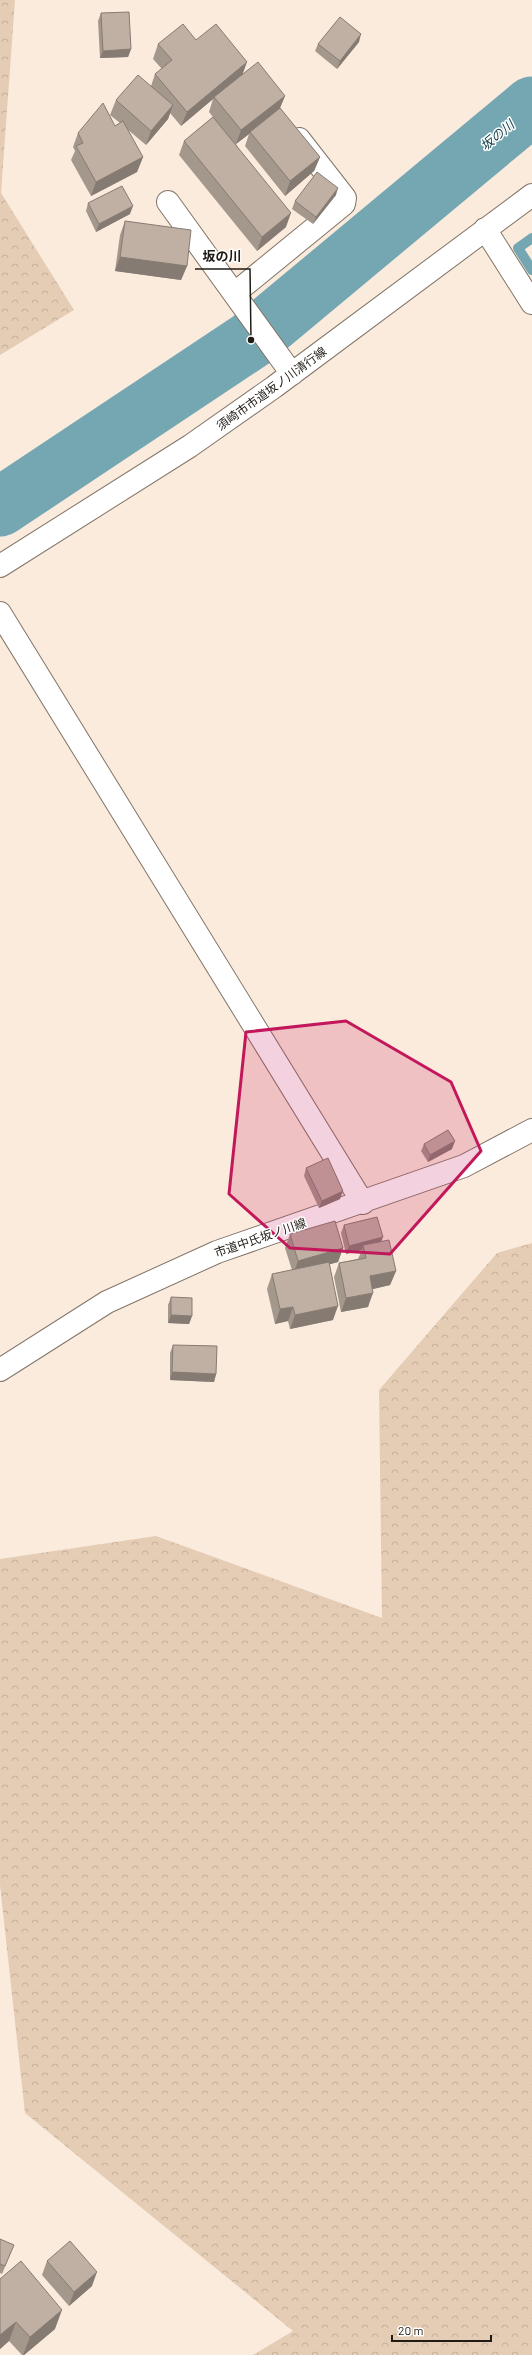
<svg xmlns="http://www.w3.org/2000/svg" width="532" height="2355" viewBox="0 0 532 2355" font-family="Barlow,'Noto Sans JP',sans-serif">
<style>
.forest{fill:url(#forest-crowns)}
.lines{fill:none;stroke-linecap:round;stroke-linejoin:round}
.stream{stroke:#75a7b3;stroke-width:10}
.river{stroke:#75a7b3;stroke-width:59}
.minor-casing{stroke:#817467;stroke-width:24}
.minor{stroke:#fff;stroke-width:22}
.wall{fill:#a4978c}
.shaded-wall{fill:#867b72}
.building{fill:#bfb0a3;stroke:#867b72}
.marked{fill:#c2185b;fill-opacity:0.2;stroke:#c2185b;stroke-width:3;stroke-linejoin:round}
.labels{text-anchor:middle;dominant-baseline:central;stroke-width:3;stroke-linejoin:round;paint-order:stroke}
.street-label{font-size:12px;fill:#201b15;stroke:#fff}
.water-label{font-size:13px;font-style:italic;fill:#14414c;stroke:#fff}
.leader{fill:none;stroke:#201b15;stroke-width:1.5}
.callout-dot{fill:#201b15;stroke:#fff;stroke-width:1.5}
.callout-label{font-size:13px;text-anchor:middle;font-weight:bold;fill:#201b15;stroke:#fff;stroke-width:3;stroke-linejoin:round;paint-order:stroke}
</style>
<defs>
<pattern id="forest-crowns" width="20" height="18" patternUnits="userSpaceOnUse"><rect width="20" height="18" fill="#e5ccb5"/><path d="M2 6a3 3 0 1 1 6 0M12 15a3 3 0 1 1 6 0" fill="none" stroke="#c4af9b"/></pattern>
</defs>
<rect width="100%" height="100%" fill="#faebdd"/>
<path class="forest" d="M0 0H15L1 193 74 310 0 355Z
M532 1243V2355H253L293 2331 25 2113 0 1885V1559L156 1536 382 1618 379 1390 497 1253Z"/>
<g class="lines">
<path class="stream" d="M532 238 518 248 532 270"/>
<path class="river" d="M0 507 251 340 532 106"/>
<defs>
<path id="minor" d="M168 202 292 374
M485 229 532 303
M235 293 344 204 345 198 299 139
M0 566 190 446 274 387 532 195
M0 613 363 1203
M0 1370 107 1302 217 1252 464 1166 532 1130"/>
</defs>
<use href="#minor" class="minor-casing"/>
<use href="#minor" class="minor"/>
</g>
<path class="wall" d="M101 13 131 49 128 57 100 58 98 21Z
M196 40 242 75 285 96 280 108 320 157 314 171 285 196 245 146 249 134 236 144 286 227 257 251 179 155 184 141 213 117 209 112 213 99 181 126 170 113 168 119 146 145 127 129 143 157 137 172 91 196 71 160 75 151 73 147 78 133 115 126 120 123 110 115 116 100 151 86 155 74 162 69 153 59 158 44Z
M359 42 337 69 315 51 318 44Z
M336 195 313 224 292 209 295 201Z
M88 203 130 214 96 232 86 211Z
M125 221 187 266 181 280 115 271 120 235Z
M424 1144 452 1149 428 1162 421 1151Z
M306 1168 340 1199 319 1208 304 1176Z
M344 1225 381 1241 396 1271 390 1285 372 1289 368 1307 341 1312 334 1277 339 1263 358 1259 362 1250 346 1254 341 1233Z
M290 1234 343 1248 338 1262 329 1264 333 1320 290 1329 288 1321 275 1324 267 1289 272 1274 292 1270 285 1248Z
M171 1297 192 1316 189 1324 168 1323V1305Z
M173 1345 216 1374 214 1382 170 1380V1353Z
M0 2239 11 2252 2 2274 0 2273Z
M47 2261 92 2286 69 2306 42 2275Z
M0 2279 55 2329 24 2355H22L9 2341 0 2349Z"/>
<path class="shaded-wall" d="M361 34 359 42 337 69 340 61Z
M131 49 128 57 100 58 103 51Z
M247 62 242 76 214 97 213 99 181 126 187 112Z
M285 96 279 110 250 132 249 134 236 144 241 130Z
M173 105 168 119 146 145 151 131Z
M143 157 137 172 91 196 96 182Z
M320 157 314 171 285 196 290 181Z
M338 188 336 195 313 224 316 217Z
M133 206 130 214 96 232 99 224Z
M291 213 286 227 257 251 262 237Z
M120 257 187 266 181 280 115 271Z
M455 1141 452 1149 428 1162 430 1155Z
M343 1191 340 1199 319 1208 322 1201Z
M383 1237 380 1245H363L362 1250 346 1254 349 1246Z
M343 1248 338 1262 293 1275 298 1261Z
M396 1271 390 1285 365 1291 370 1276Z
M373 1293 368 1307 341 1312 346 1298Z
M338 1306 333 1320 290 1329 295 1315Z
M293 1307 288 1321 275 1324 280 1309Z
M171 1315 192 1316 189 1324 168 1323Z
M172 1372 216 1374 214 1382 170 1380Z
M97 2272 92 2286 69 2306 74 2292Z
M62 2310 55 2329 24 2355H23L30 2337Z
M16 2322 9 2341 0 2349V2335Z"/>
<path class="building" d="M129 12 131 49 103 51 101 13Z
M340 17 361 34 340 61 318 44Z
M183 24 196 40 216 24 247 62 187 112 155 74 172 60 158 44Z
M258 62 285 96 241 130 214 97Z
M138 75 173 105 151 131 116 100Z
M103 103 115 126 123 121 143 157 96 182 76 146 83 143 78 133Z
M280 108 320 157 290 181 250 132Z
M213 117 291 213 262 237 184 141Z
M317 172 338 188 316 217 295 201Z
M122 186 133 206 99 224 88 203Z
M125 221 191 230 187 266 120 257Z
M448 1130 455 1141 430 1155 424 1144Z
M328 1158 343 1191 322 1201 306 1168Z
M377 1217 383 1237 349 1246 344 1225Z
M335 1221 343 1248 298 1261 290 1234Z
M389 1240 396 1271 370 1276 373 1293 346 1298 339 1263 366 1258 363 1245Z
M329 1262 338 1306 295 1315 293 1307 280 1309 272 1274Z
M171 1297 192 1298V1316L171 1315Z
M173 1345 217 1346 216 1374 172 1372Z
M0 2239 14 2245 5 2266 0 2264Z
M70 2241 97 2272 74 2292 47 2261Z
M21 2261 62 2310 30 2337 16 2322 0 2335V2279Z"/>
<path class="marked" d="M346 1021 451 1082 481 1151 390 1254 290 1248 229 1194 246 1032Z"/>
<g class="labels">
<g class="street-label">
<text transform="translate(271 388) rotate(-36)">須崎市市道坂ノ川清行線</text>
<text transform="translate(260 1237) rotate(-19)">市道中氏坂ノ川線</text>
</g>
<g class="water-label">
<text transform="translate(497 135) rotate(-40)">坂の川</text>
</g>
</g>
<path class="leader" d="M251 340L250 269H195"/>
<circle class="callout-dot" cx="251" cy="340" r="4"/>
<g class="callout-label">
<text x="222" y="261">坂の川</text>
</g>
<path d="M392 2335v6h99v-6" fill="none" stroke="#201b15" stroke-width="2"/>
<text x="398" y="2335" font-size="12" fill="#201b15" stroke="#ffffff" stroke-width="3" paint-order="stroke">20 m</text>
</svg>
